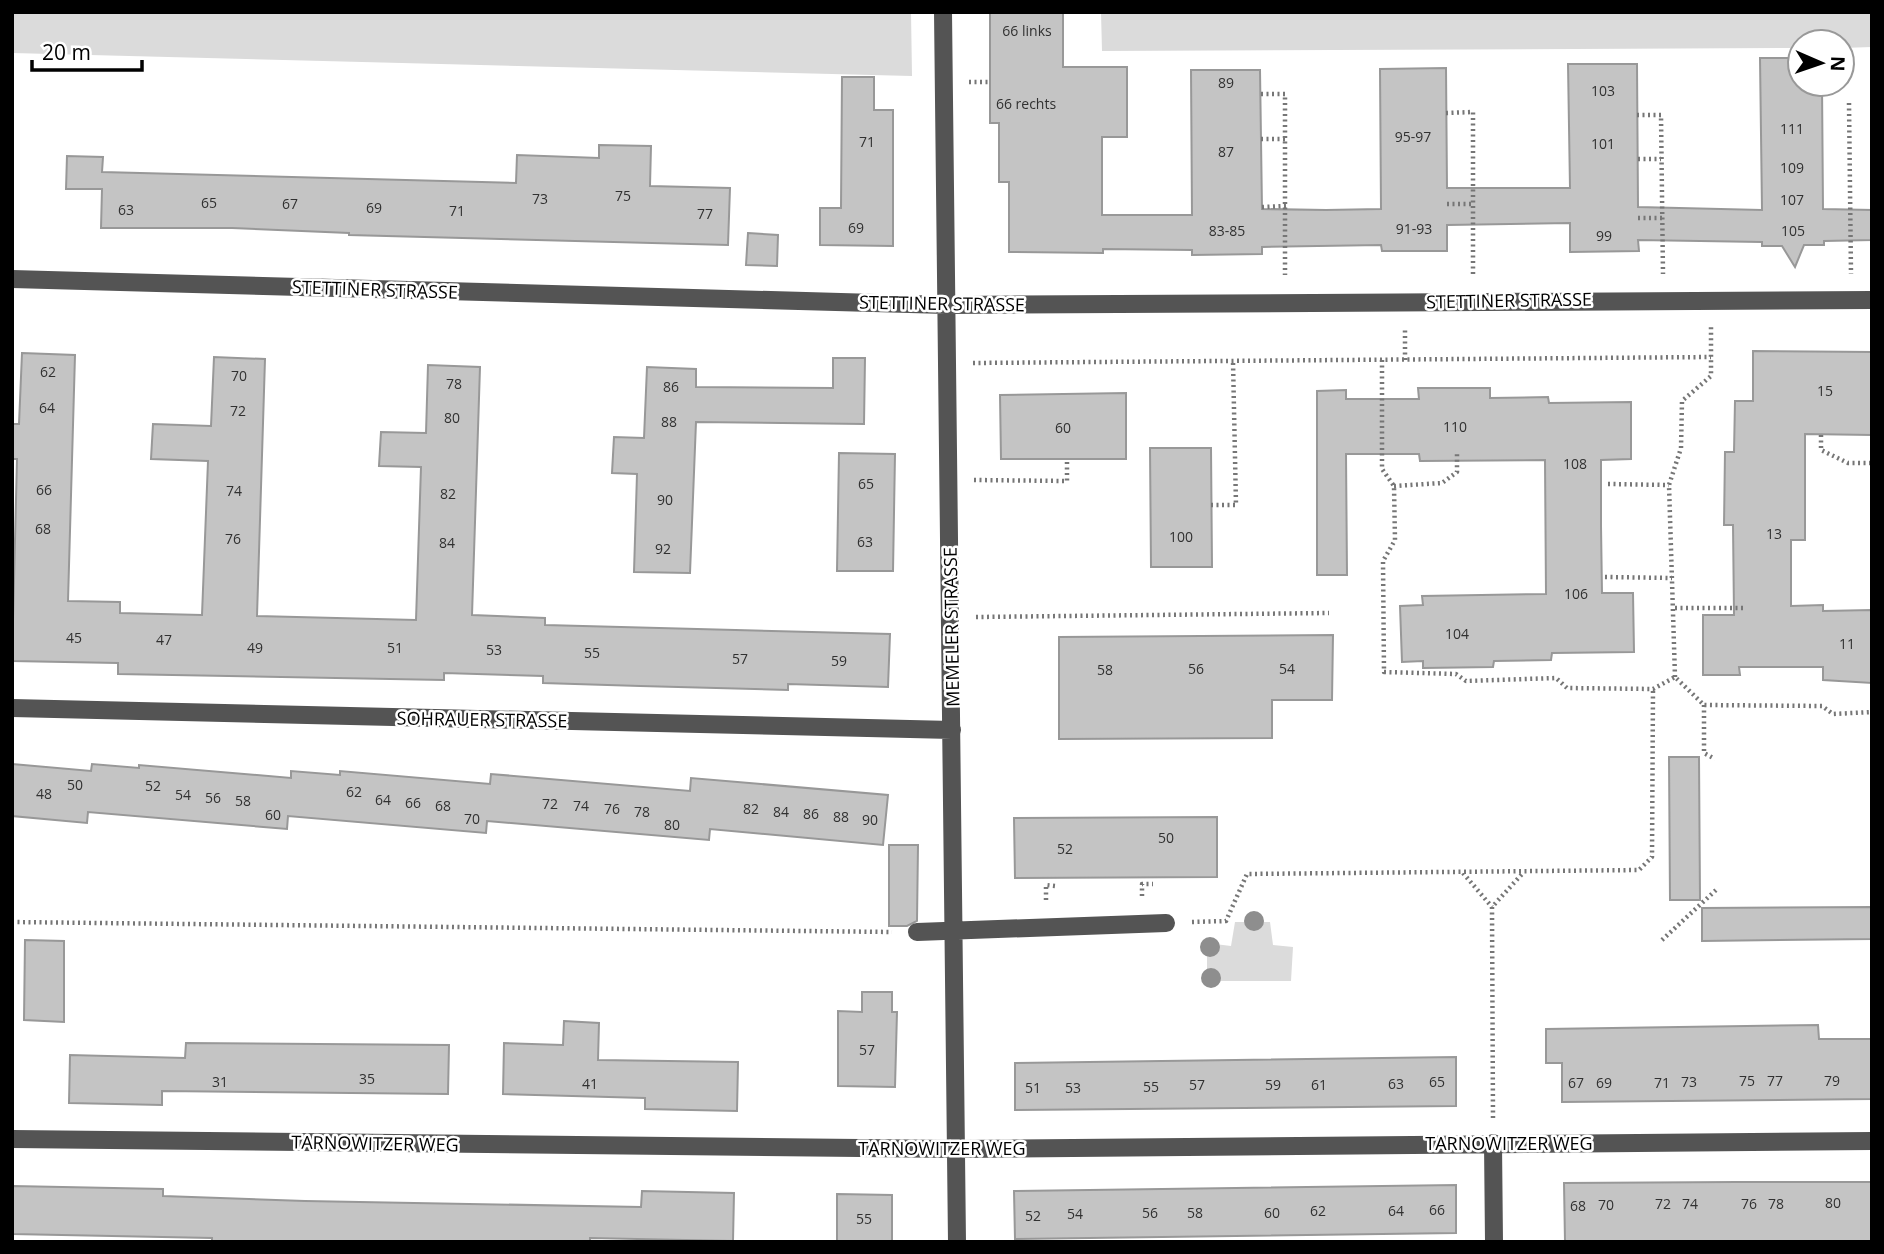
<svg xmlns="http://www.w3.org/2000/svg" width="1884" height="1254" viewBox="0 0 1884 1254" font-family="'Open Sans',sans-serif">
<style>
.green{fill:#dbdbdb}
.building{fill:#c4c4c4;stroke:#989898;stroke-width:2}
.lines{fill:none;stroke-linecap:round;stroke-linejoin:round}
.path{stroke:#767676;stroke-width:4.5;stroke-dasharray:2 3.5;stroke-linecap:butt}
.minor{stroke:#545454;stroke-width:18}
.tree{fill:#8e8e8e}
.labels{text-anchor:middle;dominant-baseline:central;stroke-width:5;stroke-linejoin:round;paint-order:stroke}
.number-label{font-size:14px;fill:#313131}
.street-label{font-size:18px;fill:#000;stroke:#fff}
</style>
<rect width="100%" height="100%" fill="#fff"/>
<path class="green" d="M12 12H911L912 76 12 53Z
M1101 12H1872V47L1842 48V42H1800V48L1102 51Z
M1235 922H1270L1273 945 1293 947 1291 981H1207V943L1231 946Z"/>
<path class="building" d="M990 12H1063V67H1127V137H1102V215H1192L1191 70H1260L1262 209 1326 210 1381 209 1380 69 1446 68 1447 188H1570L1568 64H1637L1638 207 1762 210 1760 58H1800V84H1822L1823 209 1872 210V240L1824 241V245H1804L1795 267 1782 246H1762V242L1638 240 1639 251 1570 252V223L1447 225V251H1382L1381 245 1262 247V254L1192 255V250L1103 249V253L1009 252V182H999V123H990Z
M842 77H874V110H893V246L820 245V208H841Z
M599 145 651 146 650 186 730 188 728 245 349 235V233L232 228H101L102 189H66L67 156 103 157 102 172 516 183 517 155 599 158Z
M748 233 778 235 777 266 746 265Z
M1753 351 1872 352V435L1805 434V540H1791V606L1823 605V611L1872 610V683L1823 680V667H1739L1740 675H1703V615H1734L1733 525H1724L1725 452H1734L1735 401H1753Z
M22 353 75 355 68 601 120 602V613L202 615 208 461 151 459 153 424 211 426 214 357 265 359 257 616 416 620 421 467 379 466 381 432 426 433 428 365 480 367 472 615 545 618V625L890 634 888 687 788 684V690L640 686 543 683V676L444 673V680L118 674V663L12 661 17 459H12V424H19Z
M833 358H865L864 424 696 422 690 573 634 572 637 474 612 473 614 437 644 438 647 367 696 369V387L833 388Z
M1418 388H1490V398L1548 397 1549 403 1631 402V459L1601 460V526L1602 593H1633L1634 652 1552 653 1551 660 1494 661 1493 667 1423 668V661L1402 662 1400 606 1423 605 1422 596 1546 594 1545 460 1420 461 1419 454H1346L1347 575H1317V391L1346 390V399H1419Z
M1126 393V459H1001L1000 395Z
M1150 448H1211L1212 567H1151Z
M839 453 895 454 893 571H837Z
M1333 635 1332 700H1272V738L1059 739V637Z
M1669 757H1699L1700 900H1670Z
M12 764 91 771 92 764 139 768V765L291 778V771L340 775V771L490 784 491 774 690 791 691 778 888 795 883 845 710 829 709 840 487 821 486 833 288 816 287 829 88 812 87 823 12 816Z
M1217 817V877L1015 878 1014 818Z
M889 845H918L917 921 907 926H889Z
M1872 907V939L1702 941V908Z
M25 940 64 941V1022L24 1020Z
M862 992H892V1012H897L895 1087 838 1086V1011L862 1012Z
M564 1021 599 1023 598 1060 738 1062 737 1111 645 1109V1098L503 1094 504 1043 563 1045Z
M1818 1025 1819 1039H1872V1099L1562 1102V1063H1546V1029Z
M186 1043 449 1045 448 1094 162 1091V1105L69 1103 70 1055 185 1058Z
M1456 1057V1106L1015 1110V1063Z
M1736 1182H1872V1242H1565L1564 1183Z
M1456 1185V1233L1015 1239 1014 1191Z
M12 1186 163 1189V1196L305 1201 641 1207 642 1191 734 1193 733 1241 590 1238V1242H212V1238L12 1234Z
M837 1194 892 1195V1242H837Z"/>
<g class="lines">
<path class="path" d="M969 82H990
M1261 94H1285V275
M1849 103 1851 274
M1446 113 1473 112V275
M1637 115H1661L1663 274
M1261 139H1285
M1638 159H1661
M1447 204H1473
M1262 207 1286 206
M1638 218H1662
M1382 360V469L1394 486 1395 540 1383 561 1384 672 1456 674 1466 681 1556 678 1567 688 1653 689 1675 677 1704 705 1822 706 1833 714 1872 712
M1405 360V329
M973 363 1711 357
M1821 435V450L1848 463H1872
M974 480 1067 481V459
M1608 484 1669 485
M1394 486 1442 483 1457 472V453
M1211 505H1236L1233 361
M1605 577 1672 578
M1675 608H1745
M976 617 1329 613
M1675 677 1669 485 1681 448 1682 401 1711 376V326
M1704 705V753L1715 759
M1463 873 1492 907
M1142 896V884H1153
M1046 900V885L1055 886
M12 922 892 932
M1192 922 1226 921 1247 874 1639 870 1652 857 1653 689
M1662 940 1716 890
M1493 1118 1492 907 1523 873"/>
<path class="minor" d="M943 12 957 1242
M12 279 946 305 1872 300
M12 708 952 730
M917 932 1166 923
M12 1139 957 1149 1872 1141
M1493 1143 1494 1242"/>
</g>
<g class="tree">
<circle cx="1254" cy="921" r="10"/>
<circle cx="1210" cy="947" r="10"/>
<circle cx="1211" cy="978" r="10"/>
</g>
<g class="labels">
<g class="number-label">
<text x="1027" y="30">66 links</text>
<text x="1226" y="82">89</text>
<text x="1603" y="90">103</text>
<text x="1026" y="103">66 rechts</text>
<text x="1792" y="128">111</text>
<text x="1413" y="136">95-97</text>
<text x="867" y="141">71</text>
<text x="1603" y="143">101</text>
<text x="1226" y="151">87</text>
<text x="1792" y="167">109</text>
<text x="623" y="195">75</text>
<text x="540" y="198">73</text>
<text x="1792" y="199">107</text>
<text x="209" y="202">65</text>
<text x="290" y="203">67</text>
<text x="374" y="207">69</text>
<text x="126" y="209">63</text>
<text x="457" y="210">71</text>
<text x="705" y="213">77</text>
<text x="856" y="227">69</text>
<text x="1414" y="228">91-93</text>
<text x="1227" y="230">83-85</text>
<text x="1793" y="230">105</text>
<text x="1604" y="235">99</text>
<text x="48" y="371">62</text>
<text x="239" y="375">70</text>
<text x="454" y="383">78</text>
<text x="671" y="386">86</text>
<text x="1825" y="390">15</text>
<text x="47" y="407">64</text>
<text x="238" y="410">72</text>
<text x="452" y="417">80</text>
<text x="669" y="421">88</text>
<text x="1455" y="426">110</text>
<text x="1063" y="427">60</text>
<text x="1575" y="463">108</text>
<text x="866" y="483">65</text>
<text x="44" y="489">66</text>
<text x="234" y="490">74</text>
<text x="448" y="493">82</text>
<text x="665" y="499">90</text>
<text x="43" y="528">68</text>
<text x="1774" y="533">13</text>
<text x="1181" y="536">100</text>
<text x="233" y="538">76</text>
<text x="865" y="541">63</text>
<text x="447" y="542">84</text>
<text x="663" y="548">92</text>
<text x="1576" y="593">106</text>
<text x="1457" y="633">104</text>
<text x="74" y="637">45</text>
<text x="164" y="639">47</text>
<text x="1847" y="643">11</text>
<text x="255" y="647">49</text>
<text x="395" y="647">51</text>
<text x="494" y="649">53</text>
<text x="592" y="652">55</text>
<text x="740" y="658">57</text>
<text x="839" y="660">59</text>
<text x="1196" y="668">56</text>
<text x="1287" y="668">54</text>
<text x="1105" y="669">58</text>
<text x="75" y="784">50</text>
<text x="153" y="785">52</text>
<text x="354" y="791">62</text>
<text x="44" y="793">48</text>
<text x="183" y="794">54</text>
<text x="213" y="797">56</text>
<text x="383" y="799">64</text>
<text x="243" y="800">58</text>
<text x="413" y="802">66</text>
<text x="550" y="803">72</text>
<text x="443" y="805">68</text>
<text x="581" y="805">74</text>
<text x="612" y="808">76</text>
<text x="751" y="808">82</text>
<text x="642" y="811">78</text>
<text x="781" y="811">84</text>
<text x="811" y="813">86</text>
<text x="273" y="814">60</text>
<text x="841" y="816">88</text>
<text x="472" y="818">70</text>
<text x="870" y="819">90</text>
<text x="672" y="824">80</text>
<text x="1166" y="837">50</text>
<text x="1065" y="848">52</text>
<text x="867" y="1049">57</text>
<text x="367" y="1078">35</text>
<text x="1747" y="1080">75</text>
<text x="1775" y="1080">77</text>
<text x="1832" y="1080">79</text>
<text x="220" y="1081">31</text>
<text x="1437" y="1081">65</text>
<text x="1689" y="1081">73</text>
<text x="1576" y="1082">67</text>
<text x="1604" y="1082">69</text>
<text x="1662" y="1082">71</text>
<text x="590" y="1083">41</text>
<text x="1396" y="1083">63</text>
<text x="1197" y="1084">57</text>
<text x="1273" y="1084">59</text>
<text x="1319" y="1084">61</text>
<text x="1151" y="1086">55</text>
<text x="1033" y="1087">51</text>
<text x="1073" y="1087">53</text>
<text x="1833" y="1202">80</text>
<text x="1663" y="1203">72</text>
<text x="1690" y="1203">74</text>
<text x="1749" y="1203">76</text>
<text x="1776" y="1203">78</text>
<text x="1606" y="1204">70</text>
<text x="1578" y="1205">68</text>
<text x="1437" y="1209">66</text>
<text x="1318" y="1210">62</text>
<text x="1396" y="1210">64</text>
<text x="1150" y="1212">56</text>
<text x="1195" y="1212">58</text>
<text x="1272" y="1212">60</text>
<text x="1075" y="1213">54</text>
<text x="1033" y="1215">52</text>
<text x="864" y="1218">55</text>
</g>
<g class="street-label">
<text transform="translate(375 289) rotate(2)">STETTINER STRASSE</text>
<text transform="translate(1509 300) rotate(-1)">STETTINER STRASSE</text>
<text transform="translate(942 303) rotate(1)">STETTINER STRASSE</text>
<text transform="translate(951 627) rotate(-91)">MEMELER STRASSE</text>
<text transform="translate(482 719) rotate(1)">SOHRAUER STRASSE</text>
<text transform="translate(375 1143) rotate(1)">TARNOWITZER WEG</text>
<text x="1509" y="1143">TARNOWITZER WEG</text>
<text x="942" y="1148">TARNOWITZER WEG</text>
</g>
</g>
<rect width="1884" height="1254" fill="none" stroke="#000000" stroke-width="28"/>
<g transform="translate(1821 63) rotate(92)"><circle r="33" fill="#ffffff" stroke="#999999" stroke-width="2"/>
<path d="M0-5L12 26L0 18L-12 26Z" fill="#000000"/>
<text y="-10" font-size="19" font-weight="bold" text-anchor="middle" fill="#000000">N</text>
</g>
<path d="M32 60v10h110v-10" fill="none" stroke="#000000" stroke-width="3.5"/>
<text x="42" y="60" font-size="21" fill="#000000" stroke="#ffffff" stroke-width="5" paint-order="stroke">20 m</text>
</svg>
